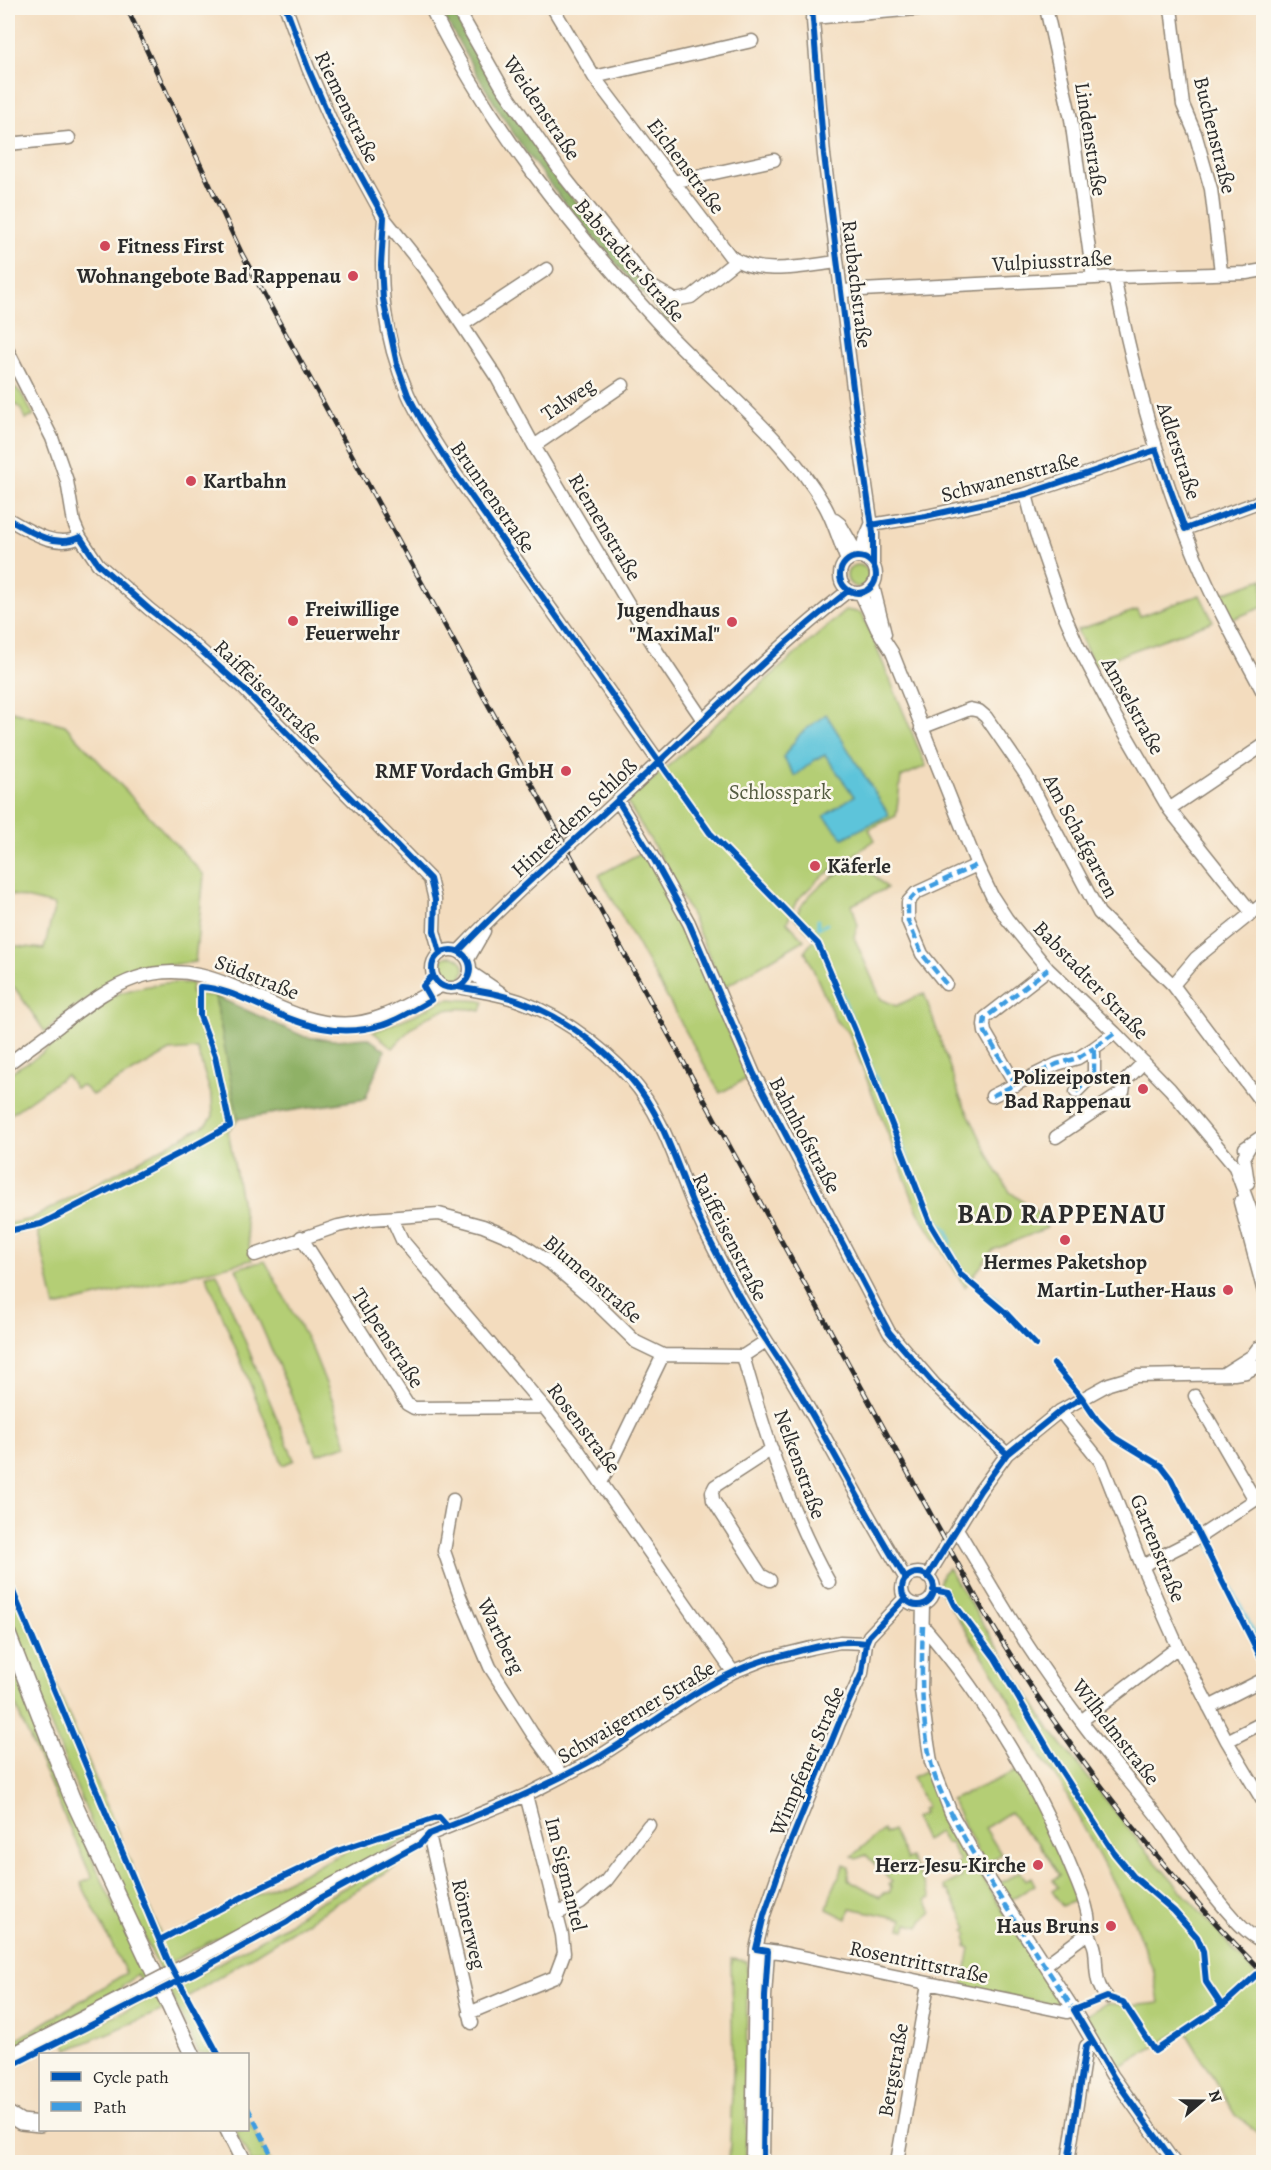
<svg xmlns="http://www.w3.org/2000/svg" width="1271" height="2170" viewBox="0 0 1271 2170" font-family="Alegreya,serif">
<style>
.green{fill:#b4ce74;stroke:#707c50;stroke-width:1.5}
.forest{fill:#8fb166;stroke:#5d6e48;stroke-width:1.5}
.water{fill:#5dc4da;stroke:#447882;stroke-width:1.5}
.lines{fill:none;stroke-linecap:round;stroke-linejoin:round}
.stream{stroke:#5dc4da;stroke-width:3}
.minor-casing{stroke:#8f8474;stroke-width:15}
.major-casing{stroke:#8f8474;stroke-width:18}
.minor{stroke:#fff;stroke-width:12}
.major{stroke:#fff;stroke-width:15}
.rail-casing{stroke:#2b2b2b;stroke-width:5}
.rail{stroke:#fbf7ec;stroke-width:3;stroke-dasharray:9;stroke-linecap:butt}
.minor-bridge-casing{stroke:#8f8474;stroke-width:15;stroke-linecap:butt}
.minor-bridge{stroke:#fff;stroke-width:12}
.quiet{stroke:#3d9ce1;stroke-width:4.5;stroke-dasharray:9 4.5;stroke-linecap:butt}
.cycleway-casing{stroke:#fbf7ec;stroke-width:10}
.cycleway{stroke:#0057b8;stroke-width:6}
.poi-dot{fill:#d1495b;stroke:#fbf7ec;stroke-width:2}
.labels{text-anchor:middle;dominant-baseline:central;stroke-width:5;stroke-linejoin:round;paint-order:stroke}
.street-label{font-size:21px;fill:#2b2b2b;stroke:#fbf7ec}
.poi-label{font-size:21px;font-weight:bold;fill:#2b2b2b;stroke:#fbf7ec;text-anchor:end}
.park-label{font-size:21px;fill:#545c41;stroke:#fbf7ec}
.district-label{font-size:27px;font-weight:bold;letter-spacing:1.5px;fill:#2b2b2b;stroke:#fbf7ec}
</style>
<rect width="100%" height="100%" fill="#fbf7ec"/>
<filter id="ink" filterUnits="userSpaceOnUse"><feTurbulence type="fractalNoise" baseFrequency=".0167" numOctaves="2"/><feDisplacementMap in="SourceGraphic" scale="12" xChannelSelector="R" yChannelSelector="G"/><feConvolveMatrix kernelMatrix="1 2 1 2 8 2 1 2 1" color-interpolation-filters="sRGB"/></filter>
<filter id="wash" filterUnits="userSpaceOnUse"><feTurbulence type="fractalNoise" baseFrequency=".008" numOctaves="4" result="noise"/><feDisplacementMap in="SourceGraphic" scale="24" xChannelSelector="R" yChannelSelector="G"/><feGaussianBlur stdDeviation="1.35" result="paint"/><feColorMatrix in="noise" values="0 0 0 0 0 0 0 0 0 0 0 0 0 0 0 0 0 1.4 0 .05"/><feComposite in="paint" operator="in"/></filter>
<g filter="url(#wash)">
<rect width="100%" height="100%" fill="#f3dcbe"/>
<path class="green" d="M11 384 21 393 34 416 26 419 20 408 8 398V385Z
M847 576a11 11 0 1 1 22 0a11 11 0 1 1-22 0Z
M1263 579V607L1230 620 1218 595Z
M1200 595 1213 621 1094 665 1077 630 1137 610 1140 616Z
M846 610 862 613 926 766 901 777 896 816 869 829 875 840 819 879 797 900 787 922 804 940 723 988 693 919 662 859 627 802Z
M8 710 65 725 204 875 195 962 143 968 73 1008 45 1032 15 988 8 984V945L44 949 55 905 8 894Z
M644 851 683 923 748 1078 720 1093 599 875Z
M859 860 887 888 852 905 858 925 854 937 881 999 896 1006 924 993 960 1097 995 1168 1010 1192 1036 1211 1047 1228 993 1250 965 1287 918 1212 849 1033 836 1021 805 951 815 938 795 918C807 889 834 876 859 860Z
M438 969a13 13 0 1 1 26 0a13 13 0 1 1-26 0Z
M165 983H192L191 994 215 996 238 1119 228 1131 252 1260 55 1307 37 1228 8 1234V1224L31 1219 207 1124 213 1116 212 1098 197 1049 170 1051 92 1095 82 1085 75 1088 66 1075 8 1116V1075C16 1067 26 1064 35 1058 63 1040 84 1009 115 995 131 988 148 986 165 983Z
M449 999 484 1001 481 1011C442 1002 417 1018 393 1048L373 1032 414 1015 441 1001Z
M265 1261 313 1351 333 1401 347 1445 317 1454 236 1268Z
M217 1273 294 1460 283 1465 206 1275Z
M948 1568 1049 1728 1146 1851 1263 1983V2140L1260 2134 1235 2115 1184 2029 1119 2068 1085 2016 1106 2003 1130 2006 1159 2003 1154 1973 1134 1922 1060 1783 1041 1757 994 1673 938 1588 942 1574Z
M8 1576 39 1644 163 1940 354 1848 432 1821 433 1823 423 1831 171 1962 178 1986 287 1925 312 1906 397 1858 426 1844V1847L184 1999 213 2054H199L94 1829 12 1633 8 1620Z
M8 1654 65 1801 163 2010 68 2050 64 2041 149 1999 137 1975 122 1987 121 1991 8 2050V2044L40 2026 126 1973 81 1883 92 1878 21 1719 8 1683Z
M927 1770C960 1851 1010 1922 1058 1995L1056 2003 1053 2005 963 1986 970 1948 966 1946 967 1943 965 1938 968 1936 965 1930 968 1928 948 1890 946 1891 944 1886 962 1877 956 1866 960 1861 955 1854 951 1843 945 1844 939 1832 925 1840 914 1818 924 1813 922 1809 927 1807 912 1777Z
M1019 1770 1051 1832 1080 1899 1062 1906 1052 1891 1058 1887 1053 1880 1059 1875 1038 1842 1025 1832 1010 1812 985 1828 1001 1854 985 1865 951 1800Z
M883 1830 885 1834 892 1830 907 1860 911 1858 931 1898 926 1900 932 1912 923 1920 919 1927 907 1924 905 1930 901 1929 903 1919 850 1908 847 1919 827 1909 831 1894 844 1865 849 1867 848 1879 880 1897 883 1893 890 1892 891 1887 889 1885 892 1882 866 1855 856 1859 852 1856Z
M1020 1871 1026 1880 1031 1877 1035 1885 1009 1901 999 1884Z
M731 1959 747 1961 746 2162H729L733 2071Z
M248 2119 270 2162H251L235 2130H248Z"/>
<path class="forest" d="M440 8H452L545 158 589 220 650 289 673 305 670 318 667 321C622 270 577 221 537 167 500 117 469 62 440 8Z
M215 996 305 1037 334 1040 368 1038 385 1050 365 1099 238 1119Z"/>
<path class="water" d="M826 714 889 815 843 838 824 816 854 796 825 755 815 760 795 776 783 757 800 734Z"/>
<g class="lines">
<path class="stream" d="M818 920V928L820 927
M823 926 827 924
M817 933 818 936
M819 941 834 976
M836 981 856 1028
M860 1039 897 1131
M899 1138 929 1211 947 1230 951 1243
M952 1249 961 1269
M967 1276 1006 1308
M1206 1538 1229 1583
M1232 1589 1264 1652"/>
</g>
</g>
<g filter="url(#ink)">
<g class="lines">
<defs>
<path id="minor" d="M286 8 308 68 332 123 384 218 427 272 497 378 534 446 658 653 703 720
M431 8C489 126 571 228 659 324 713 383 785 436 825 506 834 522 840 543 847 561
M457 8 502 87 566 179 651 286 675 300 691 297 736 261
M553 8 594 77 730 256C757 277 805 266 837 262
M812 8 824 155 860 444 873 533V565
M1046 8 1071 119 1093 278
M1171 8 1183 105 1195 133 1211 189 1221 272
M812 18 928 8
M594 77 752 41
M8 144 69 138
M673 182 774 160
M384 218C379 282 382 334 408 394 420 421 437 445 452 469L659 762
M1114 277C1135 380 1161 479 1203 575 1221 616 1243 654 1264 694
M842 291 1114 277 1246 273 1264 270
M462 325 547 269
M8 351 52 438 67 481 74 523 80 537 98 564 149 609 198 648 244 689 430 879 435 900 434 931 440 953
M534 446 623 385
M1026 494 1036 533 1064 614 1077 644 1115 716 1169 809 1252 913
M8 519C29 531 56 549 80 537
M835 520 840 524 859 557
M871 525 926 516 1026 494 1156 450
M1185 529 1264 500
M840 575a18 18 0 1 1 36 0a18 18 0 1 1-36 0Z
M861 557 864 541 871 525
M873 586 885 634
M861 594 877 629 892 652 977 865 992 896 1007 919 1048 969 1115 1033 1170 1089 1235 1167 1258 1231
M921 728 970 709 979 711 986 717 1026 775 1099 913 1173 985 1264 1106
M618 801 652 856 689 923 754 1074 889 1332 934 1384 1007 1454
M1169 809 1264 745
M432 969a19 19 0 1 1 38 0a19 19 0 1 1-38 0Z
M459 951C509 898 564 850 618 800 695 730 766 655 848 591
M468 959 484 931
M470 972 501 993
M946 984 922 954 908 921V902L916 893 977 865
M1173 985 1196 958 1264 903
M458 987C473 990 488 992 503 996 551 1008 598 1042 631 1079 670 1123 681 1186 708 1237 726 1272 744 1308 766 1340 775 1354 785 1368 793 1382 832 1447 866 1515 906 1579
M8 1064C25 1051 42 1039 59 1026 83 1008 107 988 136 978 221 950 275 1030 354 1023 385 1020 414 1000 441 986
M1016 1085 985 1032 984 1025 985 1018 1048 969
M1076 1092 1094 1074V1048L1115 1033
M992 1096 1057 1064 1078 1058 1094 1048
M1056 1137 1123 1092 1125 1081 1144 1062
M1245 1148 1264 1135
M1248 1183 1244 1156 1251 1144
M1240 1202 1264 1292
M392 1218 402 1240 544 1407 576 1447 733 1672
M1256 1224 1264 1254
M301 1237 407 1404 414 1408 544 1407
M255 1255 338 1226 371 1219 439 1214 483 1226 514 1239 550 1263 589 1296 636 1342 663 1355 743 1356 766 1341
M743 1356C765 1434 789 1511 829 1582
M1225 1373 1252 1356 1258 1348
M1195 1396 1255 1500
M1060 1411 1101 1462 1142 1566 1178 1647 1227 1741 1264 1803
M601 1483 663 1355
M453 1500 444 1551 459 1594 490 1667 532 1733 563 1776
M957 1529C981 1568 1003 1608 1028 1646 1045 1672 1063 1697 1081 1721 1106 1755 1135 1787 1161 1821 1178 1845 1238 1938 1264 1941
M1142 1566 1199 1537 1264 1494
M902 1589a16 16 0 1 1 32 0a16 16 0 1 1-32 0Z
M927 1577 980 1491 1007 1454 1060 1411 1109 1384 1136 1376 1234 1374 1246 1372 1264 1363
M770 1580 761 1575 713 1500 712 1492 715 1486 772 1449
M923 1604 921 1690 928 1743 931 1762 951 1813 980 1865 1074 2010 1112 2075 1174 2162
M923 1626C987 1700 1042 1793 1078 1884 1083 1896 1088 1910 1089 1923 1089 1926 1088 1929 1089 1932 1090 1938 1094 1943 1095 1950 1097 1967 1094 1984 1107 1997
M1209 1707 1262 1680 1264 1684
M1081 1721 1178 1647
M1227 1741 1264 1722
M429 1834 472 2023
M556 1914 581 1902 606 1881 649 1825
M756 1949 779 1952 1067 2012 1074 2010
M191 1962 404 1845 526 1795 594 1760 700 1691 733 1672 766 1659 811 1648 840 1642 866 1643
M1045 1965 1089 1932
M469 2013 555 1977 564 1953 562 1935 526 1795
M8 2056 115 2001
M752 2162 755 1971 756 1949 764 1915 782 1863 839 1723 862 1673 866 1643 869 1636 905 1598
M763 2162 765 1997 768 1951
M897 2162 928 1984
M1068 2162 1086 2046 1092 2041"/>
<path id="major" d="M8 1634 72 1798 192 2054
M8 2114 21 2122 40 2124
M228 2130 244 2162"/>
</defs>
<use href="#minor" class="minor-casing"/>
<use href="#major" class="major-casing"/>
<use href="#minor" class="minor"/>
<use href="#major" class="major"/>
<defs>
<path id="rail" d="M127 8 242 254 983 1610C1061 1742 1156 1864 1264 1974"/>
</defs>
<use href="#rail" class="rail-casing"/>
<use href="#rail" class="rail"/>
<defs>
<path id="minor-bridge" d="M115 2001 191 1962"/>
</defs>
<use href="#minor-bridge" class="minor-bridge-casing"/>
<use href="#minor-bridge" class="minor-bridge"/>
<path class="quiet" d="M946 984 922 954 908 921V902L916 893 977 865
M1016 1085 985 1032 984 1025 985 1018 1048 969
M1076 1092 1094 1074V1048L1115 1033
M992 1096 1057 1064 1078 1058 1094 1048
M923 1626C921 1670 921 1714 930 1758 935 1785 951 1813 964 1837 997 1897 1037 1953 1074 2010L1078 2009
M248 2108 275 2162"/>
<defs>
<path id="cycleway" d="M286 8 308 68 332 123 384 218 381 265 383 299 397 364 408 395 423 423 452 469 710 833 818 944 855 1030 931 1225 961 1275 1006 1313 1036 1345
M812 8 824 155 860 444 873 533V565
M8 519C29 531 56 549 80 537L98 564 149 609 198 648 244 689 430 879 435 900 434 931 440 953
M871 525 926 516 1026 494 1156 450 1185 529 1264 500
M840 575a18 18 0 1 1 36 0a18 18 0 1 1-36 0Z
M618 801 652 856 689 923 754 1074 889 1332 934 1384 1007 1454
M432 969a19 19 0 1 1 38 0a19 19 0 1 1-38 0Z
M459 951C509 898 564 850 618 800 695 730 766 655 848 591
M458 987C473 990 488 992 503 996 551 1008 598 1042 631 1079 670 1123 681 1186 708 1237 726 1272 744 1308 766 1340 775 1354 785 1368 793 1382 832 1447 866 1515 906 1579
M8 1231 41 1224 192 1147 230 1126 215 1056 200 1016V987C224 988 244 999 265 1008 304 1026 339 1038 382 1025 399 1020 415 1009 431 1000L423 986 433 975
M1054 1364 1082 1398 1097 1420 1115 1438 1161 1466 1171 1479 1264 1664
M902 1589a16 16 0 1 1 32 0a16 16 0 1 1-32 0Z
M927 1577 980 1491 1007 1454 1060 1411 1082 1398
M8 1580 169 1963 218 2054
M933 1590 949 1593 955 1605 995 1658 1057 1764 1114 1853 1133 1876 1174 1911 1197 1937 1203 1951 1206 1982 1222 2006
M160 1940 262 1887 340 1850 439 1817 448 1827
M8 2067 194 1973 287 1922 319 1899 420 1844 429 1834C486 1812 542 1789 595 1759 642 1733 684 1695 734 1672 754 1662 776 1657 799 1651 821 1645 842 1640 866 1643
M763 2162 765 1997 768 1951 756 1949 764 1915 782 1863 839 1723 862 1673 866 1643 869 1636 905 1598
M1068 2162 1086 2046 1092 2041
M1174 2162 1114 2078 1074 2010 1107 1997 1123 2002 1155 2051 1222 2006 1264 1968"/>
</defs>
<use href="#cycleway" class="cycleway-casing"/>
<use href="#cycleway" class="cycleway"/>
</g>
</g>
<g class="poi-dot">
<circle cx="105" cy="246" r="6"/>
<circle cx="353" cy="276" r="6"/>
<circle cx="191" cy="481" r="6"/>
<circle cx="293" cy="621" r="6"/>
<circle cx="732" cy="622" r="6"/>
<circle cx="566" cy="771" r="6"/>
<circle cx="815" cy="866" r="6"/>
<circle cx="1143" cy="1089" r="6"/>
<circle cx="1065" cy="1240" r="6"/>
<circle cx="1228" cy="1290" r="6"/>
<circle cx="1038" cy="1865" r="6"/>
<circle cx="1111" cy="1926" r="6"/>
</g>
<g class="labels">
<g class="street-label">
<text transform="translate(347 107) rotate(64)">Riemenstraße</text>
<text transform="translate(542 108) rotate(56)">Weidenstraße</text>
<text transform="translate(1215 135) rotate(76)">Buchenstraße</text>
<text transform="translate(1091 139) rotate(81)">Lindenstraße</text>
<text transform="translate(686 166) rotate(53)">Eichenstraße</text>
<text transform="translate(630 260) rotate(49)">Babstadter Straße</text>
<text transform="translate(1052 261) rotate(-3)">Vulpiusstraße</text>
<text transform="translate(857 284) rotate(83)">Raubachstraße</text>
<text transform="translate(568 399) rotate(-34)">Talweg</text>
<text transform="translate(1179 451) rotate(72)">Adlerstraße</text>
<text transform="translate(1010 477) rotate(-15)">Schwanenstraße</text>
<text transform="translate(493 497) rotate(55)">Brunnenstraße</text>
<text transform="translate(605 527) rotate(59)">Riemenstraße</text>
<text transform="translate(268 692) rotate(44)">Raiffeisenstraße</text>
<text transform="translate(1133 706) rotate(61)">Amselstraße</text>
<text transform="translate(574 818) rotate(-43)">Hinter dem Schloß</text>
<text transform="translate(1081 836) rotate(62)">Am Schafgarten</text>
<text transform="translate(257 977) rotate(22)">Südstraße</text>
<text transform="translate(1091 980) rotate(46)">Babstadter Straße</text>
<text transform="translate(805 1135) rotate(62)">Bahnhofstraße</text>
<text transform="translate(730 1237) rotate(63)">Raiffeisenstraße</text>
<text transform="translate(593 1279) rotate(41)">Blumenstraße</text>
<text transform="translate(388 1338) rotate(57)">Tulpenstraße</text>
<text transform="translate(584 1428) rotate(53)">Rosenstraße</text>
<text transform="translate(800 1464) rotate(70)">Nelkenstraße</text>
<text transform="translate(1158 1548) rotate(68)">Gartenstraße</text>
<text transform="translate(501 1636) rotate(64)">Wartberg</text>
<text transform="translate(636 1712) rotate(-31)">Schwaigerner Straße</text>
<text transform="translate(1116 1732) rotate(52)">Wilhelmstraße</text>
<text transform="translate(807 1761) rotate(-67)">Wimpfener Straße</text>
<text transform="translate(566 1874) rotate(76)">Im Sigmantel</text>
<text transform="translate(469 1924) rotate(77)">Römerweg</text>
<text transform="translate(919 1962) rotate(12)">Rosentrittstraße</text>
<text transform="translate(893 2070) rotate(-80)">Bergstraße</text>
</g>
<g class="poi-label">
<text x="117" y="246" text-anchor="start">Fitness First</text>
<text x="341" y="276">Wohnangebote Bad Rappenau</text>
<text x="203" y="481" text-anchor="start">Kartbahn</text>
<text x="305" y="609" text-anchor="start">Freiwillige<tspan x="305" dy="24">Feuerwehr</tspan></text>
<text x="720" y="610">Jugendhaus<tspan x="720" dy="24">"MaxiMal"</tspan></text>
<text x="554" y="771">RMF Vordach GmbH</text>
<text x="827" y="866" text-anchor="start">Käferle</text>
<text x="1131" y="1077">Polizeiposten<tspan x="1131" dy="24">Bad Rappenau</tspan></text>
<text x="1065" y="1262" text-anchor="middle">Hermes Paketshop</text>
<text x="1216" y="1290">Martin-Luther-Haus</text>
<text x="1026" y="1865">Herz-Jesu-Kirche</text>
<text x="1099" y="1926">Haus Bruns</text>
</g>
<g class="park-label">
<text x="780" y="792">Schlosspark</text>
</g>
<g class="district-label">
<text x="1062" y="1214">BAD RAPPENAU</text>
</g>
</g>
<rect width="1271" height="2170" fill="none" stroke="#fbf7ec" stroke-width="30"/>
<rect x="39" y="2053" width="210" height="78" fill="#fbf7ec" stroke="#a8a59f" stroke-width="1.5"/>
<rect x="51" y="2072" width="30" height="9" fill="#0057b8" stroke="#a8a59f" stroke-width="1.5"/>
<text x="93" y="2083" font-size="18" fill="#2b2b2b">Cycle path</text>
<rect x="51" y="2102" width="30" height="9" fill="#3d9ce1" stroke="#a8a59f" stroke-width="1.5"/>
<text x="93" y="2113" font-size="18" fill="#2b2b2b">Path</text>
<g transform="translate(1202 2101) rotate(70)" stroke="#fbf7ec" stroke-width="4.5" paint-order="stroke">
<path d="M0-4.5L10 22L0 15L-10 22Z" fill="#2b2b2b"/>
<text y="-9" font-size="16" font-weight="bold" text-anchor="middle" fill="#2b2b2b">N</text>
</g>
</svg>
